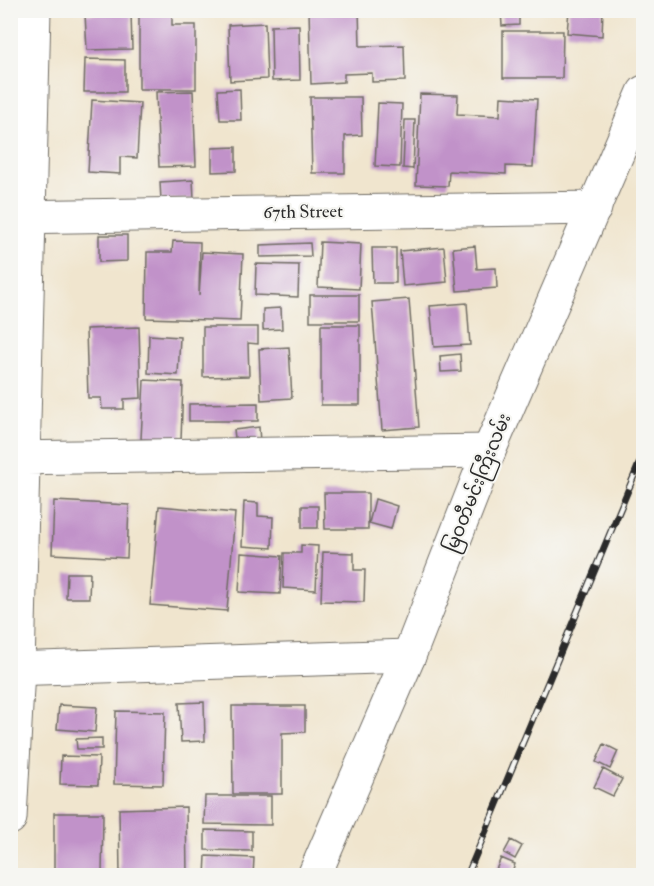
<svg xmlns="http://www.w3.org/2000/svg" width="654" height="886" viewBox="0 0 654 886" font-family="'IM FELL Double Pica','Noto Sans Myanmar',serif">
<style>
.building{fill:#c192c9}
.lines{fill:none;stroke-linecap:round;stroke-linejoin:round}
.minor-casing{stroke:#706c64;stroke-width:35}
.major-casing{stroke:#706c64;stroke-width:35}
.minor{stroke:#fff;stroke-width:33}
.major{stroke:#fff;stroke-width:33}
.rail-casing{stroke:#2b2b2b;stroke-width:7}
.rail{stroke:#f6f6f2;stroke-width:4.5;stroke-dasharray:14;stroke-linecap:butt}
.labels{text-anchor:middle;dominant-baseline:central;stroke-width:4.5;stroke-linejoin:round;paint-order:stroke}
.street-label{font-size:18px;fill:#2b2b2b;stroke:#f6f6f2}
</style>
<rect width="100%" height="100%" fill="#f6f6f2"/>
<filter id="ink" filterUnits="userSpaceOnUse"><feTurbulence type="fractalNoise" baseFrequency=".0167" numOctaves="2"/><feDisplacementMap in="SourceGraphic" scale="12" xChannelSelector="R" yChannelSelector="G"/><feConvolveMatrix kernelMatrix="1 2 1 2 8 2 1 2 1" color-interpolation-filters="sRGB"/></filter>
<filter id="wash" filterUnits="userSpaceOnUse"><feTurbulence type="fractalNoise" baseFrequency=".008" numOctaves="4" result="noise"/><feDisplacementMap in="SourceGraphic" scale="24" xChannelSelector="R" yChannelSelector="G"/><feGaussianBlur stdDeviation="1.35" result="paint"/><feColorMatrix in="noise" values="0 0 0 0 0 0 0 0 0 0 0 0 0 0 0 0 0 1.4 0 .05"/><feComposite in="paint" operator="in"/></filter>
<g filter="url(#wash)">
<rect width="100%" height="100%" fill="#f0e5ce"/>
<g id="blocks">
<path class="building" d="M139 10H172V25H196V89H139Z
M309 10H359L360 46 404 45 405 81 372 82V73L344 74V82L311 84Z
M519 10V25L502 26 501 11Z
M569 10H603L602 36 567 33Z
M131 12 132 49 87 50 85 14Z
M265 23 267 79 230 81 228 25Z
M299 25 300 80 272 81 271 26Z
M503 31H563L562 78H503Z
M85 59 125 60V92H84Z
M240 89 241 120H220L218 90Z
M193 91 196 166 159 167 156 92Z
M420 94 458 95 457 114 500 116 501 97 537 99 533 167 506 166V174L449 171 448 186 416 185Z
M310 97H361L362 135 345 136V173H312Z
M92 100 140 103 137 158 120 157V174L88 172Z
M378 103 402 104 400 167 375 166Z
M405 120H415L413 169 403 168Z
M236 147V171L212 172V148Z
M193 180 194 199 161 200 160 182Z
M99 235H127V261L99 262Z
M173 241 200 242 199 296 202 252 243 254 240 321 146 318 147 252H172Z
M320 242 361 244 359 289 318 287Z
M310 243 311 256 260 257V245Z
M475 246 477 269 496 268 497 288 457 291 453 248Z
M444 247 447 282 403 286 400 251Z
M372 248H396V283H373Z
M256 264 299 265 298 297 255 295Z
M310 295H359V321H310Z
M409 299 419 427 382 430 372 302Z
M467 303 470 345 434 347 430 306Z
M281 308 282 329 263 330V309Z
M321 325H360V405H321Z
M139 327 141 398 124 399V409H102L101 398H88L86 329Z
M203 327H258V344L248 343 249 376 203 377Z
M149 335 180 337 178 375 148 373Z
M289 347 292 398 261 400 259 349Z
M460 354 461 371 441 372 440 356Z
M144 380 183 382 181 441 141 439Z
M258 403V421H189V404Z
M259 427 260 443 236 445 234 430Z
M324 493H368V529H325Z
M375 499 397 506 391 529 369 523Z
M54 501 129 505 127 558 52 554Z
M244 502 258 503V516L273 517 272 548 242 546Z
M159 506 235 513 227 611 150 605Z
M302 506H318V528H302Z
M301 545 318 546 316 590 283 588 284 553H301Z
M323 552 354 553V570H365L364 602 321 601Z
M241 553 282 556 280 594 239 592Z
M67 573H90L89 598H66Z
M204 702 205 741 181 742 179 703Z
M59 705 97 707 95 732 57 729Z
M232 706H305V732L282 733V794H233Z
M116 711 165 712 163 785 114 784Z
M102 738V749H77L76 739Z
M604 744 618 751 610 769 596 762Z
M61 756 99 757 98 785 60 784Z
M603 769 622 779 613 796 594 787Z
M205 796H271V825L204 824Z
M186 807 187 875 120 876 119 809Z
M54 813H103L102 876H54Z
M205 830 252 831V851L205 850Z
M511 840 522 846 515 859 504 853Z
M206 856 254 858 253 876H205Z
M501 858 515 864 511 876H503L495 872Z"/>
</g>
</g>
<g filter="url(#ink)">
<use href="#blocks" fill-opacity="0" stroke="#706c64" stroke-width="1.5"/>
<g class="lines">
<defs>
<path id="minor" d="M10 217 595 208
M10 458 489 451
M10 669 409 656
M10 818 18 669 34 10"/>
<path id="major" d="M314 876 409 656 489 451 644 92"/>
</defs>
<use href="#minor" class="minor-casing"/>
<use href="#major" class="major-casing"/>
<use href="#minor" class="minor"/>
<use href="#major" class="major"/>
<defs>
<path id="rail" d="M467 876 644 452"/>
</defs>
<use href="#rail" class="rail-casing"/>
<use href="#rail" class="rail"/>
</g>
</g>
<g class="labels">
<g class="street-label">
<text transform="translate(303 212) rotate(-1)">67th Street</text>
<text transform="translate(478 483) rotate(-68)">မြဝတီမင်းကြီးလမ်း</text>
</g>
</g>
<rect width="654" height="886" fill="none" stroke="#f6f6f2" stroke-width="36"/>
</svg>
